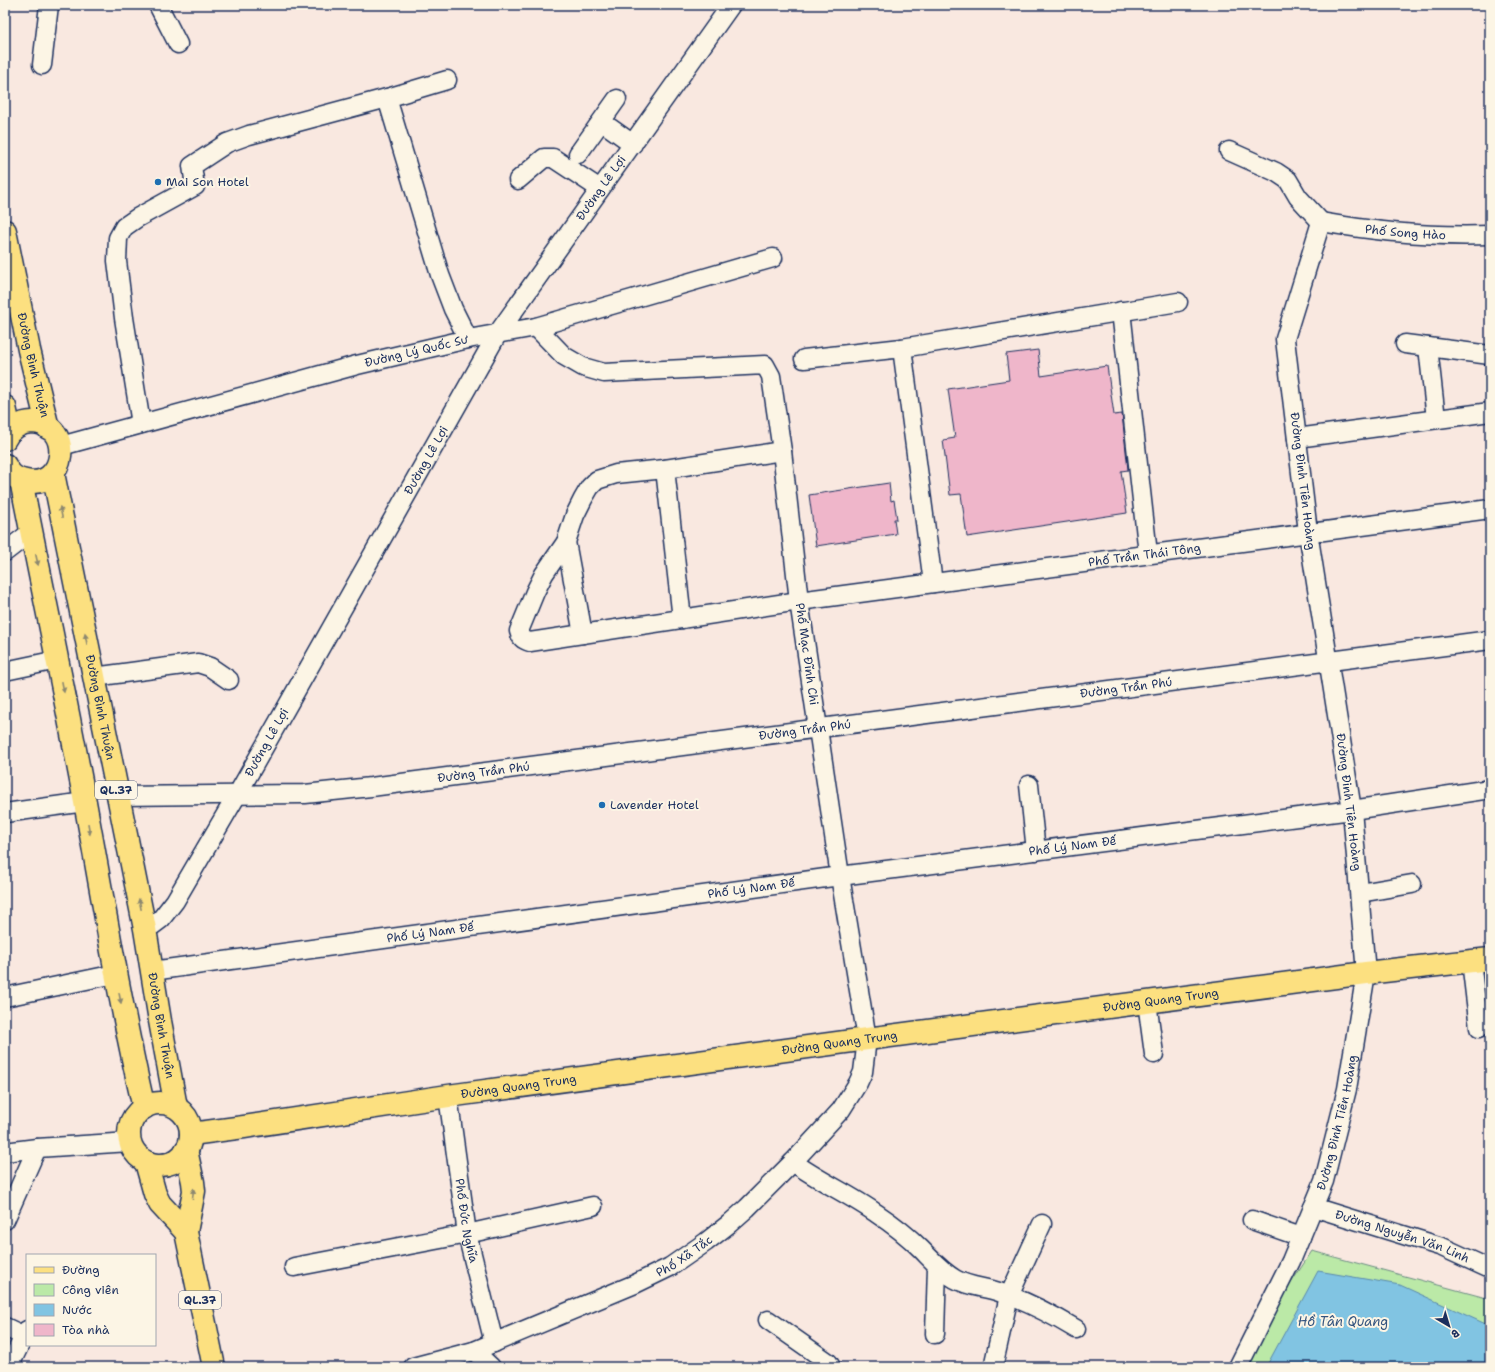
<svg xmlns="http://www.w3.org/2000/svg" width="1495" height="1372" viewBox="0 0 1495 1372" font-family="'Shantell Sans',sans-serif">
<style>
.green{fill:#bbe9a7;stroke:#6b8c82}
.water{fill:#81c4e2;stroke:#5888ad}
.building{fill:#efb6ca;stroke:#1b2f5e}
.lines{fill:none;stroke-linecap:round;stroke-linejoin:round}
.minor-casing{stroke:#1b2f5e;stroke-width:21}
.major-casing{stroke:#1b2f5e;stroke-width:25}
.highway-casing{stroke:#1b2f5e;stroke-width:25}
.minor{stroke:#fcf5e5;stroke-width:18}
.major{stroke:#fce080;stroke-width:22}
.highway{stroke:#fce080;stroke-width:22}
.oneway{fill:#8c886f}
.poi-dot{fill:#1f6fb2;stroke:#fcf5e5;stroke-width:1.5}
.labels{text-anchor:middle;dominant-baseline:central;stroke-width:4;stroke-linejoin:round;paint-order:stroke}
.shield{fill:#fcf5e5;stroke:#5e6a86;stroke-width:1}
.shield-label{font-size:11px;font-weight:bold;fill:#1b2f5e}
.poi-label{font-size:12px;fill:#1b2f5e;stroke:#fcf5e5;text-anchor:start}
.street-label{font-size:12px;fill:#1b2f5e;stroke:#fcf5e5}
.water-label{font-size:13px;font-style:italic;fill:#34547f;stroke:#fcf5e5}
</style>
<rect width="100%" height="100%" fill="#f9e8e0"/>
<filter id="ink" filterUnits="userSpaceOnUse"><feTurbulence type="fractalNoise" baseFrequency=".025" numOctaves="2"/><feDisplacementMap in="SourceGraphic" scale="8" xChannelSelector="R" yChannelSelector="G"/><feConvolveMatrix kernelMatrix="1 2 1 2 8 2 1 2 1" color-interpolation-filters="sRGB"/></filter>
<g filter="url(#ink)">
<path class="green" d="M1312 1251 1490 1299V1367H1236Z"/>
<path class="water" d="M1318 1271 1400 1285 1490 1326V1367H1266Z"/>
<path class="building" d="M1038 350 1041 376 1107 366 1114 415 1122 414 1128 470 1121 471 1127 513 967 537 961 494 950 495 943 440 955 438 948 389 1009 380 1006 354Z
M889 483 891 501 894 500 897 519H894L896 534 816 546 809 495Z"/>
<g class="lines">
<defs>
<g id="minor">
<path d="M158 5 178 44"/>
<path d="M42 65 49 5"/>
<path d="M387 98 440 275 453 309 468 339"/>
<path d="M602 122 633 144"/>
<path d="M1229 151 1276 172 1288 180 1298 197 1321 222"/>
<path d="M578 154 617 99"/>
<path d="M518 180 544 158H553L600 189"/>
<path id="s1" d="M1321 222C1377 232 1434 237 1490 235"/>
<path d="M1121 311 1148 554"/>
<path d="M1405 344 1490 355"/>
<path d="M1428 347 1436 419"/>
<path d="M902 348 933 583"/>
<path d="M804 359 902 348 1178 302"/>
<path d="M141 424 124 318 117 261 118 238 124 227 137 218 195 186 192 166 227 143 249 135 387 98 447 80"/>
<path d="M1297 438 1490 412"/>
<path id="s2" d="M61 446 357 365 468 339 536 327 773 258"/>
<path id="s3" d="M782 451 665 469 616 474 597 480 590 487 583 499 575 515 566 542 544 574 535 592 519 631C521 638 523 640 530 642L799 601 1490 509"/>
<path d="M665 469 682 619"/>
<path d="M566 542 583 634"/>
<path d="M5 552 31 532"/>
<path d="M5 671 57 660"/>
<path d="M94 677 198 663 210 667 229 680"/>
<path d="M1029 785 1036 851"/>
<path id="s4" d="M118 796 305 794 371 787 1490 640"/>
<path d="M5 813 85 802"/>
<path d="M1360 893 1412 884"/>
<path id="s5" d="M145 929 153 925 161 919 175 901 237 795 498 333 731 5"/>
<path d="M1471 961 1479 1028"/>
<path id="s6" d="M152 971 840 876 1352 810 1490 789"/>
<path d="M5 997 115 974"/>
<path d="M1147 1002 1154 1054"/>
<path id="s7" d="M448 1096 467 1234 494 1343"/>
<path d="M5 1152 37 1148 130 1142"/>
<path d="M793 1162C819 1181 849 1194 876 1213 891 1223 908 1236 921 1249 932 1260 941 1271 955 1279 969 1287 984 1287 999 1292 1026 1301 1051 1314 1076 1329"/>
<path id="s8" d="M1313 1207 1442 1247 1490 1269"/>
<path d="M5 1220 37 1148"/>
<path d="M1252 1220 1301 1237"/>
<path d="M294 1267 467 1234 593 1206"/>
<path d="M768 1320 828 1362 831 1367"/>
<path d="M5 1327 24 1336 27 1330"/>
<path d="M935 1334 937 1266"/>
<path d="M474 1351 491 1367"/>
<path d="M9 1367 24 1336"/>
<path id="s9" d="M413 1367 474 1351 635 1284 670 1267 706 1242 729 1224 747 1208 793 1162 841 1110 858 1083 863 1072 867 1039 840 876 799 601 782 451 771 376 765 365 604 373 583 367 564 356 536 327"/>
<path d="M993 1367 1009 1296 1042 1224"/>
<path id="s10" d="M1238 1367 1291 1261 1324 1181 1347 1089 1366 973 1352 810 1308 532 1285 339 1321 222"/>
</g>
<g id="major">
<path id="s11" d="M191 1134 244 1127 448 1096 867 1039 1366 973 1490 959"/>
</g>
<g id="highway">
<path id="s12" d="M5 231 29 350 48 428"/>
<path d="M5 407 10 431"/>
<path d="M5 439C10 429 21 422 32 422 74 423 67 490 26 481 17 480 9 474 5 465"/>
<path id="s13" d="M53 473 145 929 160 1021 176 1107"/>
<path d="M21 480C42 587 65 694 85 802 104 904 120 1006 144 1108"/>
<circle cx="160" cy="1134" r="31"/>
<path d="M186 1150 193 1182 194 1191 186 1232 214 1367"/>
<path d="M146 1162 155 1194 160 1204 186 1232"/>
</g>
</defs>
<use href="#minor" class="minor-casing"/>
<use href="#major" class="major-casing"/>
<use href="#highway" class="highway-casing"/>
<use href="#minor" class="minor"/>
<use href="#major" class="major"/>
<use href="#highway" class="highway"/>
</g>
<defs><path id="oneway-solid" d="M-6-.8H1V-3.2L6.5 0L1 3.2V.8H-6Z"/></defs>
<g class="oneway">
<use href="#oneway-solid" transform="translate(61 512) rotate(-102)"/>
<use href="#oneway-solid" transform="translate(37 560) rotate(77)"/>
<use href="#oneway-solid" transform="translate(86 639) rotate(-101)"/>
<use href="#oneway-solid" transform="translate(63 687) rotate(79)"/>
<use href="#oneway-solid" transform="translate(89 829) rotate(80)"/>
<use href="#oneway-solid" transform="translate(140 904) rotate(-102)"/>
<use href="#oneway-solid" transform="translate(120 998) rotate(79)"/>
<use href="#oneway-solid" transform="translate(193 1194) rotate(-84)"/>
</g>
</g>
<g class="poi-dot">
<circle cx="158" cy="182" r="4"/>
<circle cx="602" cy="805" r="4"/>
</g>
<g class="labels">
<g class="shield">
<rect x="95" y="781" width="42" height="18" rx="3"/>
<rect x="179" y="1291" width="42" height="18" rx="3"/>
</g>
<g class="shield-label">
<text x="116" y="790">QL.37</text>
<text x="200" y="1300">QL.37</text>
</g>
<g class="poi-label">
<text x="166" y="182">Mai Son Hotel</text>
<text x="610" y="805">Lavender Hotel</text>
</g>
<g class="street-label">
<text stroke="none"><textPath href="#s5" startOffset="873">Đường Lê Lợi</textPath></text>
<text stroke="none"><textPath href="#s1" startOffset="85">Phố Song Hào</textPath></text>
<text stroke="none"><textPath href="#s2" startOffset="368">Đường Lý Quốc Sư</textPath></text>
<text stroke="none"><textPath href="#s12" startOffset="137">Đường Bình Thuận</textPath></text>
<text stroke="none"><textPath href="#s5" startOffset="549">Đường Lê Lợi</textPath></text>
<text transform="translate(1303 481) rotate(83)">Đường Đinh Tiên Hoàng</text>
<text stroke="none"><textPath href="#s3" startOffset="996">Phố Trần Thái Tông</textPath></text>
<text transform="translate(807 654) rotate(82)">Phố Mạc Đĩnh Chi</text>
<text stroke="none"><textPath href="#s4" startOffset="1015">Đường Trần Phú</textPath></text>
<text stroke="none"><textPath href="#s13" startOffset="239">Đường Bình Thuận</textPath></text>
<text stroke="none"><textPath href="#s4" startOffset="691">Đường Trần Phú</textPath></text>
<text stroke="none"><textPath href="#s5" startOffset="225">Đường Lê Lợi</textPath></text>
<text stroke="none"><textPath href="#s4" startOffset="367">Đường Trần Phú</textPath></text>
<text transform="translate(1349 802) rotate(83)">Đường Đinh Tiên Hoàng</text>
<text stroke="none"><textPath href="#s6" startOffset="929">Phố Lý Nam Đế</textPath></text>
<text stroke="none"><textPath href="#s6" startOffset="605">Phố Lý Nam Đế</textPath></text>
<text stroke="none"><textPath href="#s6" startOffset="281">Phố Lý Nam Đế</textPath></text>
<text stroke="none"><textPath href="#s11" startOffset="979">Đường Quang Trung</textPath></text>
<text stroke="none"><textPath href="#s13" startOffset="563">Đường Bình Thuận</textPath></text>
<text stroke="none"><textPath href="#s11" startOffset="655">Đường Quang Trung</textPath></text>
<text stroke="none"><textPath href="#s11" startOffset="331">Đường Quang Trung</textPath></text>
<text stroke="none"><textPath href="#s10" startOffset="265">Đường Đinh Tiên Hoàng</textPath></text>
<text stroke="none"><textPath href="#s7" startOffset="126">Phố Đức Nghĩa</textPath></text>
<text stroke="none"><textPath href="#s8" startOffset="94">Đường Nguyễn Văn Linh</textPath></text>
<text stroke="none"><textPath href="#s9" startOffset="294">Phố Xã Tắc</textPath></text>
</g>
<g class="water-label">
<text x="1343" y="1321">Hồ Tân Quang</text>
</g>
</g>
<rect width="1495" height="1372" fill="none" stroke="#fcf5e5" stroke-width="20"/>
<rect x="10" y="10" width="1475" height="1352" fill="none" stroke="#1b2f5e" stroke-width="1.5" filter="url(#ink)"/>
<rect x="26" y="1254" width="130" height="92" fill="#fcf5e5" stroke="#a2a6af"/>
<rect x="34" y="1267" width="20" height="6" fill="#fce080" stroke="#a2a6af"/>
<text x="62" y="1274" font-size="12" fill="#1b2f5e">Đường</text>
<rect x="34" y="1284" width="20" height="12" fill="#bbe9a7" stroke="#a2a6af"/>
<text x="62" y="1294" font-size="12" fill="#1b2f5e">Công viên</text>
<rect x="34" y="1304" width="20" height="12" fill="#81c4e2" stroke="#a2a6af"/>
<text x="62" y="1314" font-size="12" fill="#1b2f5e">Nước</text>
<rect x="34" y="1324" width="20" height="12" fill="#efb6ca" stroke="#a2a6af"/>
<text x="62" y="1334" font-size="12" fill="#1b2f5e">Tòa nhà</text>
<g transform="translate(1449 1326) rotate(142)" stroke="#fcf5e5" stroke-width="3" paint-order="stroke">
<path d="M0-3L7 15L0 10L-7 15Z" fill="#1b2f5e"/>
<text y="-6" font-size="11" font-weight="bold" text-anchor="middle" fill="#1b2f5e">B</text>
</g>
</svg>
